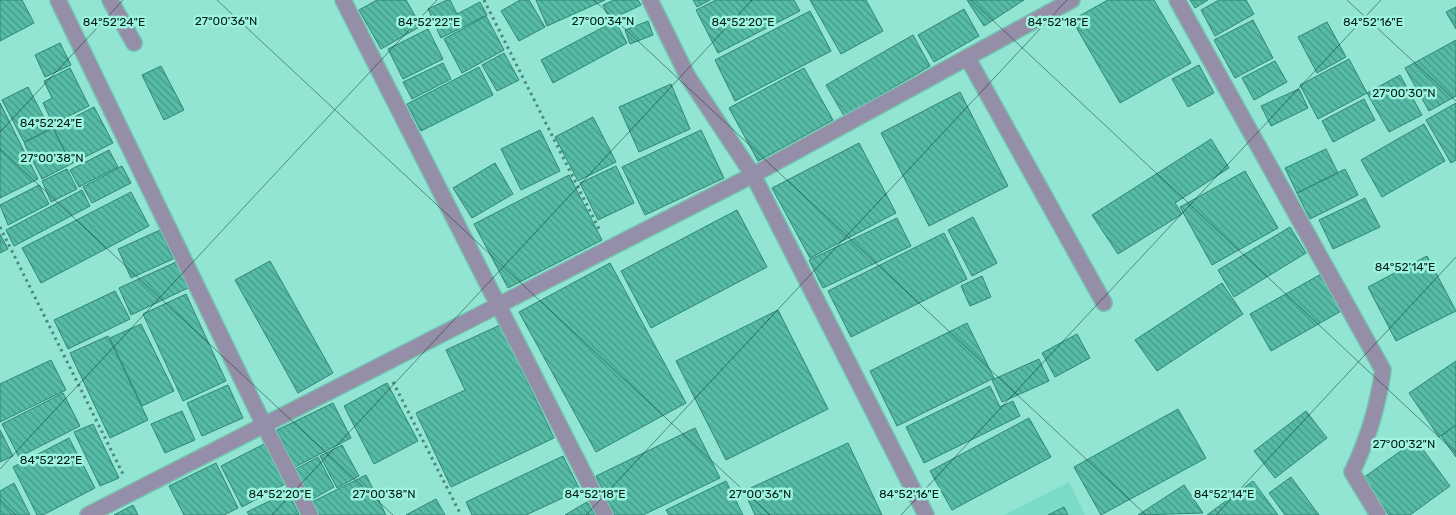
<svg xmlns="http://www.w3.org/2000/svg" width="1456" height="515" viewBox="0 0 1456 515" font-family="Rubik,sans-serif">
<style>
.built{fill:#7cdbc6}
.building{fill:url(#building-back-hatch);stroke:#308777}
.lines{fill:none;stroke-linecap:round;stroke-linejoin:round}
.lane-casing{stroke:#77c1b1;stroke-width:18}
.street-casing{stroke:#77c1b1;stroke-width:18}
.path{stroke:#4c877a;stroke-width:3;stroke-dasharray:2.5 4;stroke-linecap:butt}
.lane{stroke:#958ea8;stroke-width:15}
.street{stroke:#958ea8;stroke-width:15}
.ticks{fill:none;stroke:#001f19;stroke-width:1;stroke-opacity:0.45}
.ticks-label{font-size:12px;text-anchor:middle;fill:#001f19;stroke:#9ef3df;stroke-width:5;stroke-linejoin:round;paint-order:stroke}
</style>
<defs>
<pattern id="building-back-hatch" width="6" height="6" patternUnits="userSpaceOnUse" patternTransform="scale(1.25)"><rect width="6" height="6" fill="#56bca7"/><path d="M-1 5l2 2M0 0l6 6M5-1l2 2" fill="none" stroke="#459887"/></pattern>
</defs>
<rect width="100%" height="100%" fill="#91e5d2"/>
<path class="built" d="M1069 482 1085 515H1004Z"/>
<path class="building" d="M0 0H22L34 23 0 41Z
M377 0H406L421 26 381 49 359 10Z
M447 0H450L457 14 480 2 487 15 441 38 428 9Z
M520 0H529L545 27 519 41 501 11Z
M536 0H605L547 26Z
M614 0H638L641 5 610 20 603 5Z
M693 0H710L697 7Z
M716 0H794L800 11 718 53 696 10Z
M810 0H866L883 31 841 54Z
M967 0H1024L984 26Z
M1108 0H1154L1191 63 1120 103 1072 20Z
M1190 0H1208L1195 8Z
M1219 0H1246L1254 14 1215 36 1201 10Z
M1456 7V29L1446 12Z
M964 9 979 36 934 62 918 35Z
M810 11 831 51 735 101 715 60Z
M486 16 504 50 462 73 444 39Z
M1253 20 1273 58 1235 78 1214 40Z
M615 21 627 43 553 83 541 60Z
M648 21 653 35 630 44 625 30Z
M1327 22 1346 57 1317 73 1298 37Z
M428 29 443 59 403 79 388 49Z
M913 35 930 66 844 116 826 85Z
M1456 40V96L1429 111 1405 68Z
M60 43 71 65 45 77 35 55Z
M504 53 519 80 497 91 482 65Z
M1349 59 1367 93 1318 119 1300 85Z
M1275 61 1287 82 1254 100 1242 78Z
M443 63 451 79 412 99 403 82Z
M1199 65 1214 93 1188 107 1172 79Z
M161 66 184 110 164 120 142 75Z
M479 67 493 95 421 131 407 104Z
M70 68 89 106 53 124 43 103 52 98 44 81Z
M804 68 833 120 758 161 729 108Z
M1400 75 1422 115 1389 132 1367 93Z
M671 84 690 129 639 152 619 107Z
M28 87 50 129 24 142 2 100Z
M1299 89 1308 108 1271 126 1261 106Z
M960 92 1008 186 929 226 881 133Z
M1364 99 1375 120 1333 142 1322 121Z
M0 103 38 179 0 198Z
M1456 103V160L1451 163 1426 120Z
M94 107 113 143 71 164 53 128Z
M593 117 616 162 578 181 555 137Z
M1424 124 1445 161 1382 197 1361 160Z
M53 128 71 164 42 179 24 143Z
M540 130 560 171 521 190 501 149Z
M701 130 724 178 645 215 622 167Z
M1211 139 1229 168 1175 203 1182 214 1118 254 1092 215Z
M859 143 896 213 810 258 772 188Z
M1326 149 1338 173 1297 193 1285 168Z
M109 150 118 167 79 187 70 170Z
M495 163 513 194 472 218 453 188Z
M122 166 131 183 92 203 83 187Z
M616 166 634 203 598 220 580 183Z
M67 169 77 189 51 202 42 181Z
M1345 169 1358 195 1310 219 1297 193Z
M1245 171 1278 228 1212 265 1180 207Z
M569 175 602 240 508 288 474 224Z
M39 185 49 204 8 225 0 205Z
M82 190 90 206 14 246 6 230Z
M131 192 149 226 41 283 22 248Z
M1365 198 1380 227 1333 249 1319 220Z
M737 210 767 267 651 328 621 271Z
M973 217 997 263 972 276 948 230Z
M897 218 911 246 823 288 809 260Z
M1290 227 1306 253 1234 297 1218 270Z
M160 230 173 259 131 278 118 249Z
M944 233 967 279 851 337 828 291Z
M0 234 8 249 0 253Z
M1427 256 1456 311 1396 341 1368 287Z
M270 261 333 373 298 393 235 280Z
M176 262 188 288 131 315 119 288Z
M610 263 686 403 596 452 519 312Z
M1323 273 1343 310 1271 351 1250 314Z
M982 276 991 297 970 306 961 286Z
M1222 283 1243 314 1157 371 1135 340Z
M115 291 130 319 68 349 54 320Z
M186 294 226 381 183 401 143 314Z
M778 310 828 409 726 460 676 361Z
M967 323 994 378 897 426 870 371Z
M141 324 174 391 142 406 110 338Z
M500 325 554 438 451 487 416 413 465 390 446 350Z
M1077 334 1090 358 1055 377 1042 353Z
M108 336 148 420 110 438 70 353Z
M1039 359 1049 381 1002 402 992 380Z
M51 360 66 390 0 422V384Z
M1456 361V425L1439 437 1409 393Z
M387 383 418 441 374 464 344 406Z
M228 385 243 418 202 436 187 403Z
M990 386 1000 407 1013 401 1020 416 924 463 906 427Z
M63 393 80 426 19 457 2 424Z
M333 403 351 438 295 467 277 430Z
M1178 409 1206 458 1101 515 1074 467Z
M182 411 195 440 165 453 151 424Z
M1306 411 1327 438 1275 478 1254 451Z
M1029 418 1051 457 952 510 930 471Z
M93 424 119 478 100 486 74 432Z
M1456 425V457L1441 436Z
M695 428 720 478 643 515H615L596 476Z
M0 430 13 456 0 462Z
M69 438 95 488 43 515H37L13 467Z
M1416 440 1450 486 1410 515H1389L1363 478Z
M848 443 882 515H755L744 491Z
M264 444 285 484 242 507 221 466Z
M342 445 359 476 337 488 320 456Z
M563 456 580 490 526 515H472L466 502Z
M318 457 334 487 311 500 294 470Z
M216 463 238 508 224 515H184L169 486Z
M366 475 386 515H317L310 503Z
M1291 477 1319 515H1285L1269 493Z
M726 481 743 515H669L666 510Z
M1253 481 1278 515H1207Z
M14 483 30 515H0V491Z
M1184 485 1203 513 1138 515Z
M288 492 299 515H249L247 512Z
M436 499 445 515H406Z
M587 502 595 515H565Z
M133 505 138 515H114Z
M1064 507 1068 515H1048Z"/>
<g class="lines">
<defs>
<path id="lane" d="M110 0 134 43"/>
<path id="street" d="M58 0 264 425 310 515
M343 0 605 515
M650 0 688 77 753 175 926 515
M1177 0 1383 370C1378 406 1368 439 1352 472L1378 515
M967 57 1104 303
M88 515 753 175 1072 0"/>
</defs>
<use href="#lane" class="lane-casing"/>
<use href="#street" class="street-casing"/>
<path class="path" d="M484 0 599 229
M0 227 123 474
M393 382 461 515"/>
<use href="#lane" class="lane"/>
<use href="#street" class="street"/>
</g>
<path class="ticks" d="M217 0 770 515M594 0 1146 515M971 0 1456 453M1347 0 1456 101M0 132 123 0M0 149 393 515M0 469 437 0M0 500 16 515M272 515 752 0M586 515 1067 0M901 515 1381 0M1216 515 1456 257"/>
<g class="ticks-label">
<text x="226" y="25">27°00'36"N</text>
<text x="603" y="25">27°00'34"N</text>
<text x="114" y="26">84°52'24"E</text>
<text x="429" y="26">84°52'22"E</text>
<text x="743" y="26">84°52'20"E</text>
<text x="1058" y="26">84°52'18"E</text>
<text x="1373" y="26">84°52'16"E</text>
<text x="1404" y="97">27°00'30"N</text>
<text x="51" y="127">84°52'24"E</text>
<text x="52" y="162">27°00'38"N</text>
<text x="1405" y="271">84°52'14"E</text>
<text x="1404" y="448">27°00'32"N</text>
<text x="51" y="464">84°52'22"E</text>
<text x="280" y="498">84°52'20"E</text>
<text x="595" y="498">84°52'18"E</text>
<text x="909" y="498">84°52'16"E</text>
<text x="1224" y="498">84°52'14"E</text>
<text x="384" y="498">27°00'38"N</text>
<text x="760" y="498">27°00'36"N</text>
</g>
</svg>
